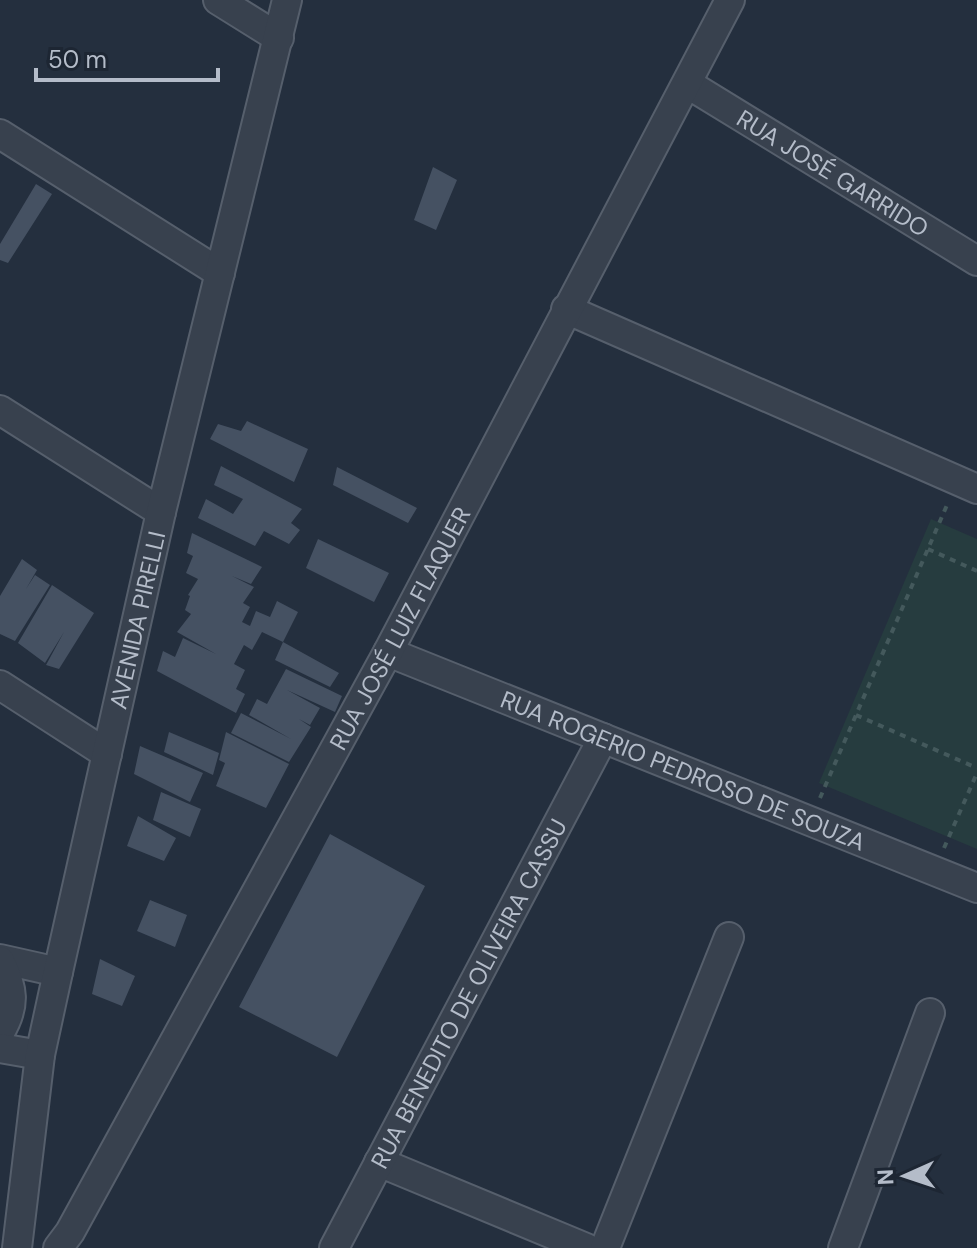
<svg xmlns="http://www.w3.org/2000/svg" width="977" height="1248" viewBox="0 0 977 1248" font-family="'DM Sans',sans-serif">
<style>
.green{fill:#263c3f}
.building{fill:#455162}
.lines{fill:none;stroke-linecap:round;stroke-linejoin:round}
.street-casing{stroke:#565f6c;stroke-width:32}
.path{stroke:#44595c;stroke-width:4;stroke-dasharray:6 6;stroke-linecap:butt}
.street{stroke:#38414e;stroke-width:28}
.labels{text-anchor:middle;dominant-baseline:central;stroke-width:6;stroke-linejoin:round;paint-order:stroke}
.street-label{font-size:24px;fill:#b4bcc9;stroke:#1d2633}
</style>
<rect width="100%" height="100%" fill="#242f3e"/>
<path class="green" d="M931 519 977 539V849L819 783Z"/>
<path class="building" d="M433 167 457 180 436 230 414 220Z
M36 184 52 194 8 263 0 260V244Z
M247 421 308 449 294 482 210 439 218 424 241 431Z
M221 466 302 509 291 523 300 530 289 544 264 531 255 546 198 518 206 499 233 514 243 499 214 485Z
M337 467 417 508 408 523 333 485Z
M192 533 262 567 251 584 232 576 254 587 243 603 250 607 242 622 250 626 256 611 270 617 277 601 298 612 283 642 262 632 252 650 244 645 234 664 245 670 236 689 245 694 236 713 157 671 163 651 175 657 183 638 216 654 177 632 191 614 185 610 190 596 188 595 198 579 186 573 193 556 187 553Z
M318 539 389 573 374 602 306 568Z
M22 559 37 570 26 589 35 575 50 585 15 641 0 634V596Z
M52 585 94 613 59 669 46 665 64 632 45 663 18 643Z
M283 642 339 673 330 687 275 660Z
M286 669 342 696 335 712 287 690 320 708 310 725 299 719 311 727 289 762 231 733 241 713 291 739 249 715 257 699 267 704Z
M169 732 219 753 213 775 164 752Z
M226 732 289 764 266 808 216 786 225 763 219 760Z
M140 746 203 773 190 802 134 774Z
M161 792 201 809 190 837 153 820Z
M138 816 176 838 164 861 127 846Z
M330 834 425 886 337 1057 239 1007Z
M150 900 187 915 175 947 137 931Z
M100 959 135 976 122 1006 92 994Z"/>
<g class="lines">
<defs>
<g id="street">
<path d="M218 0 279 38"/>
<path id="s1" d="M688 84 977 261"/>
<path d="M0 134 220 273"/>
<path d="M566 309 977 489"/>
<path d="M0 410 161 512"/>
<path id="s2" d="M388 652 977 888"/>
<path d="M0 685 107 754"/>
<path d="M0 959 58 972"/>
<path d="M0 961C13 988 16 1005 0 1032"/>
<path d="M0 1048 40 1055"/>
<path d="M379 1162 586 1248"/>
<path id="s3" d="M17 1248 40 1055 58 972 161 512 287 0"/>
<path id="s4" d="M58 1248 70 1232 388 652 730 0"/>
<path id="s5" d="M334 1248 603 738"/>
<path d="M605 1248 729 937"/>
<path d="M843 1248 930 1013"/>
</g>
</defs>
<use href="#street" class="street-casing"/>
<path class="path" d="M928 549 977 571
M856 715 977 768
M820 798 947 505
M944 848 977 773"/>
<use href="#street" class="street"/>
</g>
<g class="labels">
<g class="street-label">
<text stroke="none"><textPath href="#s1" startOffset="170">RUA JOSÉ GARRIDO</textPath></text>
<text stroke="none"><textPath href="#s3" startOffset="640">AVENIDA PIRELLI</textPath></text>
<text stroke="none"><textPath href="#s4" startOffset="708">RUA JOSÉ LUIZ FLAQUER</textPath></text>
<text stroke="none"><textPath href="#s2" startOffset="318">RUA ROGERIO PEDROSO DE SOUZA</textPath></text>
<text stroke="none"><textPath href="#s5" startOffset="288">RUA BENEDITO DE OLIVEIRA CASSU</textPath></text>
</g>
</g>
<g transform="translate(905 1176) rotate(267)" stroke="#1d2633" stroke-width="6" paint-order="stroke">
<path d="M0-6L14 30L0 20L-14 30Z" fill="#b4bcc9"/>
<text y="-12" font-size="22" font-weight="bold" text-anchor="middle" fill="#b4bcc9">N</text>
</g>
<path d="M36 68v12h182v-12" fill="none" stroke="#b4bcc9" stroke-width="4"/>
<text x="48" y="68" font-size="24" fill="#b4bcc9" stroke="#1d2633" stroke-width="6" paint-order="stroke">50 m</text>
</svg>
